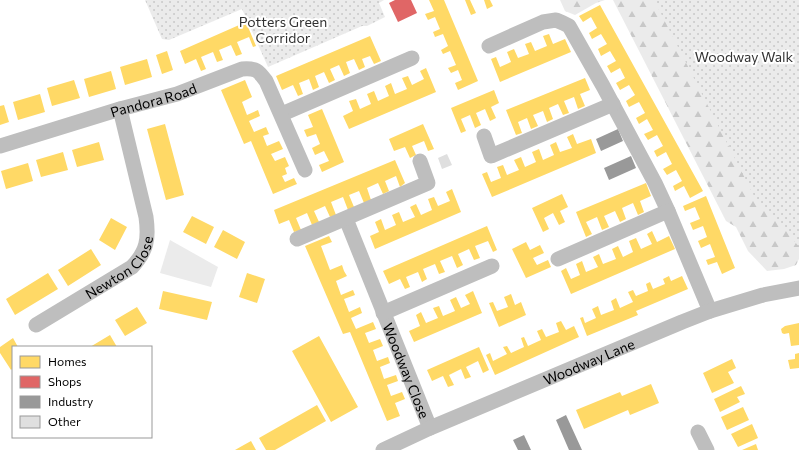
<svg xmlns="http://www.w3.org/2000/svg" width="799" height="450" viewBox="0 0 799 450" font-family="Commissioner,sans-serif">
<style>
.grass{fill:#ebebeb}
.forest{fill:url(#forest-firs)}
.park{fill:url(#park-dots)}
.homes{fill:#ffd966}
.shops{fill:#e06666}
.industry{fill:#999}
.building{fill:#dfdfdf}
.lines{fill:none;stroke-linecap:round;stroke-linejoin:round}
.minor{stroke:#bebebe;stroke-width:15}
.labels{text-anchor:middle;dominant-baseline:central;stroke-width:4;stroke-linejoin:round;paint-order:stroke}
.park-label{font-size:14px;fill:#323232;stroke:#fff}
.street-label{font-size:14px;fill:#000;stroke:#fff}
</style>
<defs>
<pattern id="forest-firs" width="22" height="20" patternUnits="userSpaceOnUse"><rect width="22" height="20" fill="#ebebeb"/><path d="M5 1l3.5 6h-7zM16 11l3.5 6h-7z" fill="#c8c8c8"/></pattern>
<pattern id="park-dots" width="8" height="8" patternUnits="userSpaceOnUse"><rect width="8" height="8" fill="#ebebeb"/><path d="M2 2h.1M6 6h.1" fill="none" stroke="#c8c8c8" stroke-width="1.8" stroke-linecap="round"/></pattern>
</defs>
<rect width="100%" height="100%" fill="#fff"/>
<path class="grass" d="M170 240 218 267 211 287 160 273Z"/>
<path class="forest" d="M560 0H605L596 3 575 15 565 11Z
M613 0H663L799 236V259L796 265 784 269 767 271 748 251 736 227 726 221Z"/>
<path class="park" d="M145 0H384L379 3 385 17 367 26H362L268 67 242 9 169 40 162 39Z
M654 0H799V247L784 228 754 196Z"/>
<path class="homes" d="M429 0H444L478 81 458 90 455 83 462 80 458 70 451 73 448 68 456 65 450 51 443 54 441 50 448 46 443 34 435 37 433 32 440 29 435 17 428 20 425 14 434 11Z
M465 0H470L476 13 471 15Z
M484 0H490L493 6 487 9Z
M600 5 703 191 690 198 684 186 675 191 673 186 682 181 676 170 667 175 663 169 672 164 666 152 657 157 654 151 663 146 657 135 648 140 644 134 653 130 647 119 639 124 636 118 645 113 639 102 629 107 626 101 635 95 629 85 620 90 616 83 625 78 620 68 611 73 607 66 616 61 610 51 601 56 598 49 607 44 601 34 592 39 589 33 597 28 591 17 583 22 579 16Z
M246 22 256 46 253 47 249 37 237 42 242 54 236 56 231 45 219 50 223 60 217 62 213 52 201 57 206 69 201 71 196 59 185 64 180 51Z
M549 34 553 44 565 39 571 52 500 82 491 59 496 57 500 67 511 62 507 52 514 49 518 58 529 54 525 44 531 42 535 51 547 46 543 36Z
M370 36 381 61 374 64 370 56 362 59 365 67 359 70 354 59 346 62 350 73 344 76 339 65 330 69 335 80 329 83 324 72 315 76 319 87 313 90 309 79 299 83 303 94 298 96 293 85 282 90 276 76Z
M167 51 173 70 162 74 156 55Z
M147 59 152 77 125 85 120 67Z
M426 68 436 92 349 129 343 116 353 111 349 101 356 99 360 109 371 104 367 94 374 91 378 101 389 96 385 86 391 83 395 94 407 89 402 78 408 76 412 85 424 79 420 71Z
M111 71 116 89 89 97 84 79Z
M585 78 590 90 580 94 585 106 578 109 574 97 564 101 569 113 563 115 558 104 549 108 553 119 547 122 543 111 533 115 538 126 531 129 527 118 518 122 522 133 516 135 506 110Z
M74 80 80 98 52 106 47 88Z
M245 80 252 97 242 102 247 115 258 110 260 116 249 121 254 132 266 127 269 134 263 136 267 146 279 141 283 149 271 154 275 161 285 157 289 166 285 168 287 174 282 176 285 182 294 178 297 184 273 194 251 141 244 144 221 90Z
M494 90 499 103 491 107 496 118 490 121 485 109 476 113 481 125 475 128 470 115 461 119 466 131 461 133 451 108Z
M40 94 45 112 18 120 13 102Z
M4 105 9 122 0 125V106Z
M322 109 344 162 322 172 319 165 329 161 324 151 315 155 312 148 320 144 316 134 307 137 304 130 313 127 308 115Z
M165 124 184 195 166 200 147 129Z
M423 124 434 149 428 151 424 141 412 146 416 155 410 158 405 147 394 151 389 139Z
M573 134 577 144 591 139 596 153 492 197 482 174 487 172 491 182 501 178 497 167 503 165 507 175 519 170 514 160 521 157 525 167 536 162 532 152 539 149 543 160 554 155 550 145 556 142 560 152 572 148 567 137Z
M99 142 104 160 77 167 72 150Z
M63 152 68 170 41 177 36 160Z
M395 160 405 183 400 187 396 176 385 181 389 191 383 194 378 183 367 188 371 200 364 203 359 191 349 195 354 207 348 210 343 197 331 202 336 215 330 217 325 206 314 211 319 222 312 225 307 213 296 218 301 230 294 232 289 220 279 224 274 210Z
M28 163 33 181 6 189 1 171Z
M646 183 651 196 640 201 644 212 638 215 633 203 622 208 626 219 620 222 615 211 604 216 609 227 602 230 597 217 586 222 592 234 586 237 576 212Z
M452 189 461 212 375 249 370 236 379 232 375 222 381 219 385 230 396 225 392 215 399 212 403 222 415 217 410 207 416 204 421 215 432 210 428 199 434 197 438 206 450 201 446 192Z
M562 194 568 207 560 211 565 222 559 225 553 213 544 218 549 229 543 232 532 208Z
M706 196 735 268 722 274 717 262 708 265 706 260 715 257 710 244 701 248 698 241 707 237 703 226 693 230 690 223 700 219 695 207 685 211 683 206Z
M192 216 214 227 206 244 183 232Z
M111 218 127 227 115 250 99 240Z
M487 226 497 250 493 252 488 241 475 246 480 258 474 260 469 249 458 254 463 265 457 268 452 256 440 261 445 272 439 274 435 264 423 269 427 279 422 282 418 272 406 277 410 287 405 289 400 279 389 284 383 271Z
M223 230 245 242 237 259 214 247Z
M652 231 657 242 669 236 675 249 571 294 561 271 566 268 571 279 580 275 576 264 582 261 586 272 598 267 593 257 599 254 603 264 616 259 612 249 618 246 623 257 633 252 629 241 636 238 641 249 652 244 647 234Z
M329 236 332 242 321 246 330 270 342 265 344 271 347 276 336 281 341 295 353 290 355 295 344 299 349 312 360 307 362 313 351 318 356 329 373 322 376 329 365 333 369 343 380 339 383 346 373 350 377 361 388 357 390 363 380 367 384 379 396 375 398 381 387 385 391 396 402 392 405 399 395 403 400 416 387 421 350 332 343 334 305 246Z
M526 242 530 250 540 245 544 253 533 258 537 265 548 260 551 267 526 278 512 249Z
M91 249 101 265 68 286 58 270Z
M48 273 58 289 15 315 6 299Z
M247 273 265 279 257 303 239 297Z
M669 276 671 281 682 276 688 289 636 311 638 315 587 336 580 318 583 317 585 323 596 318 592 309 598 306 601 315 614 310 611 301 616 298 620 308 633 302 628 292 633 290 636 296 648 291 646 284 650 282 653 289 665 284 663 279Z
M163 291 212 302 207 320 159 309Z
M473 291 482 313 414 342 409 331 420 326 416 315 421 312 426 323 438 318 433 308 439 306 443 316 455 311 450 300 456 297 461 308 470 304 465 295Z
M511 294 515 305 521 302 526 315 499 327 489 303 493 302 497 311 508 307 504 297Z
M137 307 147 323 125 336 115 320Z
M561 321 566 330 574 326 579 337 495 375 486 355 490 353 493 361 507 354 503 347 507 346 511 353 524 347 521 338 524 337 528 346 541 340 537 331 542 329 546 337 559 332 556 323Z
M799 323V345L791 346 789 333 784 334 782 333 781 329 785 326Z
M110 335 117 347H90Z
M319 336 358 407 331 422 292 351Z
M13 338 18 347H13V368L11 370 0 353V347Z
M479 347 489 370 483 373 478 361 466 367 471 377 465 379 461 369 449 375 454 385 448 387 443 376 432 381 427 370Z
M799 353V368L790 369 788 360 795 359V354Z
M732 359 736 368 728 372 734 383 712 393 703 373Z
M651 384 659 403 630 415 628 410 584 429 576 410 620 392 622 396Z
M741 386 745 394 737 397 740 402 720 412 714 399Z
M317 405 326 421 275 450H266L259 438Z
M743 407 749 420 727 430 721 417Z
M752 424 758 438 738 447 731 434Z
M251 441 256 450H235L242 446Z
M756 444 758 450H742Z"/>
<path class="shops" d="M395 0H411L417 13 398 22 389 3Z"/>
<path class="industry" d="M618 129 623 141 601 151 596 139Z
M631 156 636 168 609 180 604 168Z
M566 415 582 450H569L556 420Z
M524 435 531 450H518L513 440Z"/>
<path class="building" d="M447 154 452 165 442 169 438 158Z"/>
<g class="lines">
<g class="minor">
<path d="M489 46 543 22 556 20 563 23 569 26 603 86 655 183 668 211 710 311"/>
<path d="M282 114 412 58"/>
<path d="M484 136 491 156 613 104"/>
<path id="s1" d="M0 146 120 109 177 94 242 69C256 68 258 70 266 81L305 170"/>
<path id="s2" d="M346 219 430 428"/>
<path d="M297 239 428 183 420 161"/>
<path d="M558 259 668 211"/>
<path d="M383 313 492 266"/>
<path id="s3" d="M36 325 132 267C147 251 149 239 146 217L120 109"/>
<path d="M698 432 707 450"/>
<path id="s4" d="M383 450 430 428 682 322 710 311 763 295 799 288"/>
</g>
</g>
<g class="labels">
<g class="park-label">
<text x="283" y="21">Potters Green<tspan x="283" dy="16">Corridor</tspan></text>
<text x="744" y="56">Woodway Walk</text>
</g>
<g class="street-label">
<text stroke="none"><textPath href="#s1" startOffset="160">Pandora Road</textPath></text>
<text stroke="none"><textPath href="#s3" startOffset="103">Newton Close</textPath></text>
<text stroke="none"><textPath href="#s4" startOffset="224">Woodway Lane</textPath></text>
<text stroke="none"><textPath href="#s2" startOffset="163">Woodway Close</textPath></text>
</g>
</g>
<rect x="12" y="346" width="140" height="92" fill="#ffffff" stroke="#999999"/>
<rect x="20" y="356" width="20" height="12" fill="#ffd966" stroke="#999999"/>
<text x="48" y="366" font-size="12" fill="#000000">Homes</text>
<rect x="20" y="376" width="20" height="12" fill="#e06666" stroke="#999999"/>
<text x="48" y="386" font-size="12" fill="#000000">Shops</text>
<rect x="20" y="396" width="20" height="12" fill="#999999" stroke="#999999"/>
<text x="48" y="406" font-size="12" fill="#000000">Industry</text>
<rect x="20" y="416" width="20" height="12" fill="#dfdfdf" stroke="#999999"/>
<text x="48" y="426" font-size="12" fill="#000000">Other</text>
</svg>
